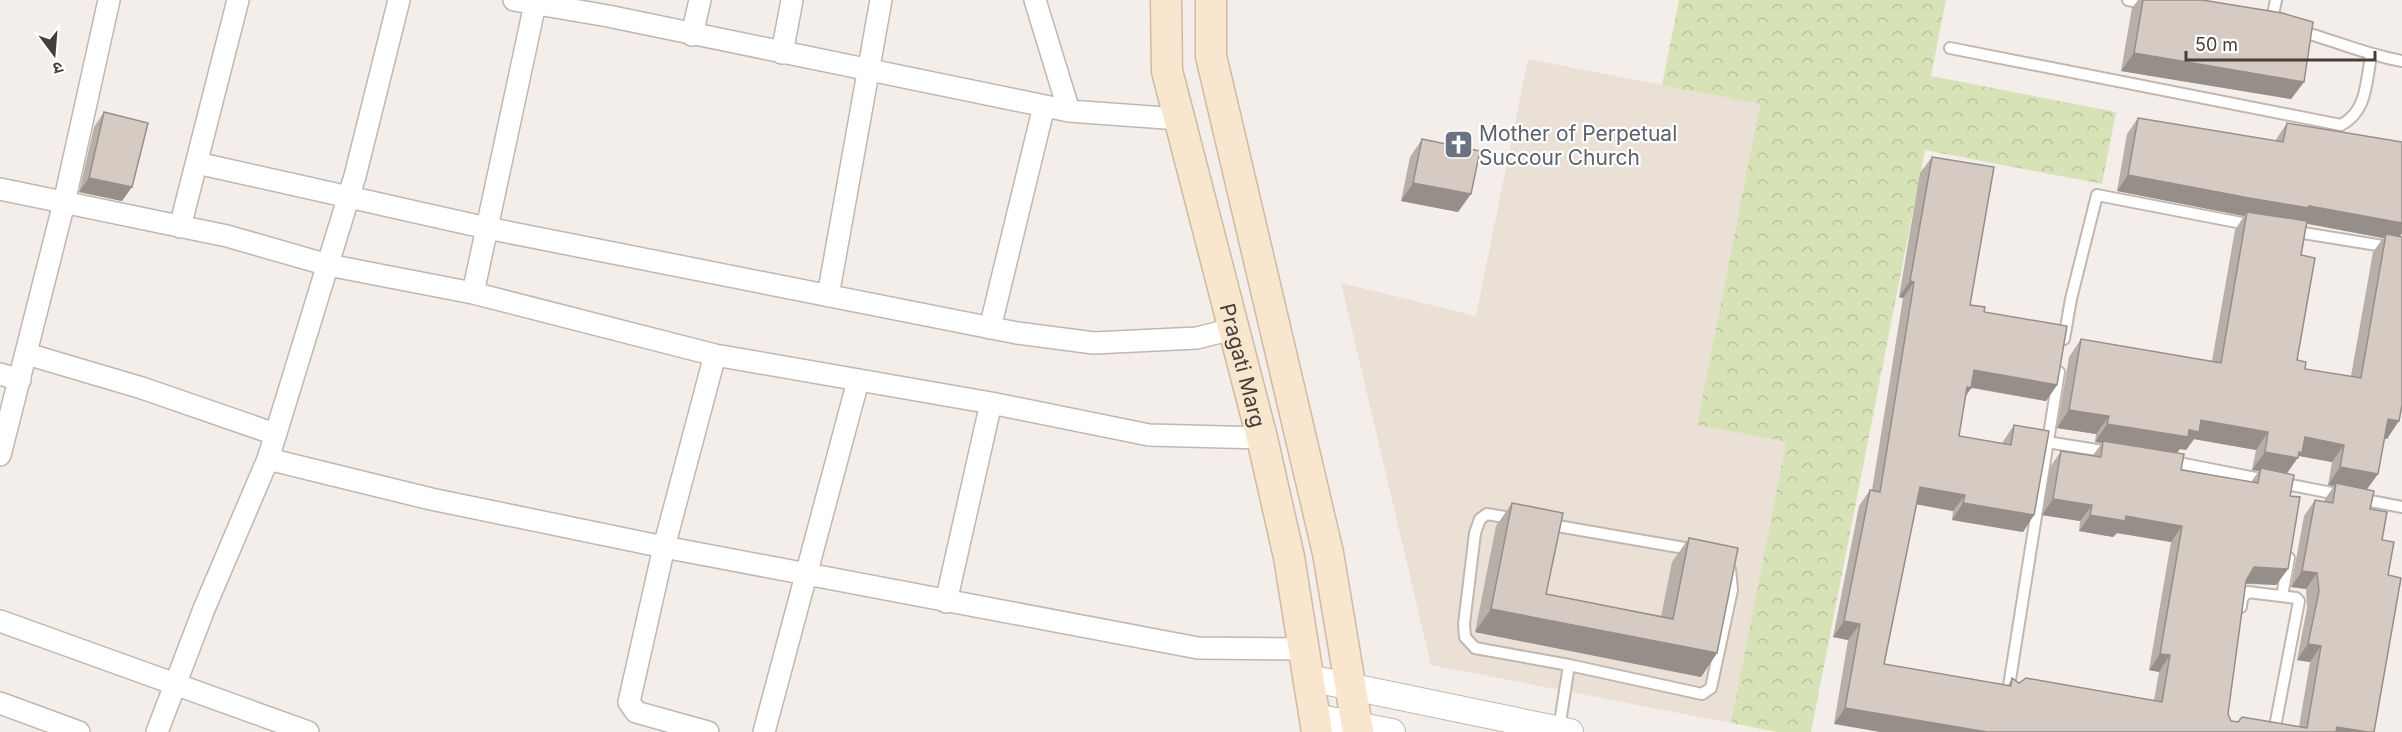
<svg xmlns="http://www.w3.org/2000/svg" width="2402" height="732" viewBox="0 0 2402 732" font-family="Inter,'Noto Sans Devanagari',sans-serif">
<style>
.education{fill:#eae0d5}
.park{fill:url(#park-crowns)}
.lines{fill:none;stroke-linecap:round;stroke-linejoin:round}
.service-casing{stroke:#c0b7b0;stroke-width:14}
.minor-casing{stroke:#c0b7b0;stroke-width:24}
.tertiary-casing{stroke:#c0b7b0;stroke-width:28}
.secondary-casing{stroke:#d0baa1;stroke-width:33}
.service{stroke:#fff;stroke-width:10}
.minor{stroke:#fff;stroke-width:21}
.tertiary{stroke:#fff;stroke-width:26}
.secondary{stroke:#f8e6ce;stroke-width:30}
.wall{fill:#b8afa8;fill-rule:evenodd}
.shaded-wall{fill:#968e88}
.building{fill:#d6cbc3;stroke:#968e88;stroke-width:1.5}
.labels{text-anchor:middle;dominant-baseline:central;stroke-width:4.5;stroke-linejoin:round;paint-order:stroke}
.worship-label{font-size:21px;fill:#5b616d;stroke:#fff;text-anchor:start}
.street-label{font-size:21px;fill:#463e39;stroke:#fff}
</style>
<defs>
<pattern id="park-crowns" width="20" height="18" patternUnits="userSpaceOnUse" patternTransform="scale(1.5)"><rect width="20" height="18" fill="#d7e2b7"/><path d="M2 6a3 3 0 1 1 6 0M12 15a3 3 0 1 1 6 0" fill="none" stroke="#bac39e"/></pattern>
</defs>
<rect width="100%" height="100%" fill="#f3eeea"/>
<path class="education" d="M1528 59 1760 104 1697 425 1786 442 1731 723 1431 665 1341 283 1476 316Z"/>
<path class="park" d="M1679 0H1946L1931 76 2116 112 2102 184 1925 150 1811 732H1777L1731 723 1786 442 1697 425 1760 104 1662 85Z"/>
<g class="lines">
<defs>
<path id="service" d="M2128 0 2151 4
M2271 24 2276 0
M2299 31C2334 40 2366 55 2402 61
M1950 48 2341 125C2367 112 2366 82 2371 56
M2291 231 2402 249
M2064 339 2071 299 2097 195 2252 225
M2047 442 2109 452
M2169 461 2342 495
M2360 499 2402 507
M1516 519 1487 514 1480 519 1475 533 1464 624 1465 637 1475 648 1569 665 1559 729
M1546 524 1696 550
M2282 596 2289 558
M2241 607 2242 598 2248 592 2296 598 2299 601 2274 732
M1569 665 1702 694 1711 688 1732 590 1730 570
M2008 692 2059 372"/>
<path id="minor" d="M514 0 608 16 1069 111 1179 119
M1035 0 1069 111
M692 35 700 0
M782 53 792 0
M197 163 487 228 1017 333 1094 343 1197 338 1232 329
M0 189 227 236 328 265 473 293 715 355 991 403 1149 435 1262 438
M180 227 238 0
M473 293 535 4
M828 296 881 0
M990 328 1044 106
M27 354 142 388 275 434
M0 374 20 380
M0 455 64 203 109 0
M268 459 431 499 664 547 1198 648 1304 649
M946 602 991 403
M0 621 308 732
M0 703 79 732
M157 732 204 609 268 459 355 176 399 0
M708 732 636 712 629 702 664 547 715 355
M764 732 858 381"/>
<path id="tertiary" d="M1309 678 1570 732
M1315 717 1392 732"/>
<g id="secondary">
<path id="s1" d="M1166 0 1167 71 1262 438 1289 557 1317 732"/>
<path d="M1211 0V56L1328 553 1358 732"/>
</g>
</defs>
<use href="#service" class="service-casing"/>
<use href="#minor" class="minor-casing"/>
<use href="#tertiary" class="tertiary-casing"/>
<use href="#secondary" class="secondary-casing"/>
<use href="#service" class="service"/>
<use href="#minor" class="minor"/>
<use href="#tertiary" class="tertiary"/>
<use href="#secondary" class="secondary"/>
</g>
<path class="wall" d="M2138 0H2202L2304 82 2291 99 2121 71 2132 8Z
M104 112 122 201 79 192 94 127Z
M2138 118 2275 141 2287 123 2402 233 2400 236 2402 410H2401L2387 439 2384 438 2367 489 2370 509 2382 540 2388 575 2374 732 1834 724 1848 640 1833 637 1859 506 1870 490H1872L1903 298 1899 297 1920 173 1932 157 1970 305 1984 312 2057 385 2046 401 1971 388 1966 396 1959 436 2002 443 2014 425 2034 515 2023 532 1952 520 1953 511 1917 504 1884 664 2008 685 2012 678 2019 683 2154 700 2159 672 2149 670 2171 542 2117 533 2113 537 2079 531 2080 521 2042 515 2050 467 2061 451 2093 455 2102 443 2095 442 2096 434 2057 428 2069 357 2081 339 2212 361 2235 230 2244 216 2117 191 2127 134ZM2307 224 2383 238 2373 252 2351 376 2305 369 2297 360 2301 255ZM2194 439 2256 450 2252 470 2259 471 2251 482 2181 470 2177 453 2180 449 2186 450ZM2299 456 2332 462 2328 485 2334 486 2325 499V502L2315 500 2304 516 2291 587 2306 589 2307 608 2297 660 2310 662 2299 727 2231 721 2228 714 2246 584 2276 585 2288 569 2290 496 2287 473Z
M1422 139 1458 212 1401 201 1410 157Z
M1512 503 1546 594 1661 617 1672 562 1689 538 1717 653 1701 677 1475 632 1496 526Z"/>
<path class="shaded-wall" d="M2134 53 2304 82 2291 99 2121 71Z
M2128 175 2309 206 2402 223V233L2397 241 2386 234 2383 238 2247 212 2244 216 2117 191Z
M89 178 132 187 122 201 79 192Z
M1413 183 1471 194 1458 212 1401 201Z
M1910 281 1914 282 1903 298 1899 297Z
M1974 370 2057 385 2046 401 1963 386Z
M1967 387 1971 388 1960 404Z
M2069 410 2109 416 2096 434 2057 428Z
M2388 419 2399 421 2387 439 2375 437Z
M2201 420 2268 432 2256 450 2194 439 2186 450 2180 449 2175 455 2103 441 2102 443 2095 442 2107 424 2189 430Z
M2305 437 2344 445 2332 462 2299 456 2285 476 2261 468 2259 471 2252 470 2265 452Z
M2340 467 2378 474 2365 492 2336 483 2334 486 2328 485Z
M1920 487 1965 495 1953 511 1909 503Z
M2053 499 2092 505 2080 521 2042 515Z
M1963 503 2034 515 2023 532 1952 520Z
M2090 515 2126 516 2182 526 2171 542 2117 533 2113 537 2079 531Z
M2254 567 2288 569 2276 585 2242 583Z
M2302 571 2317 573 2306 589 2291 587Z
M1491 609 1717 653 1701 677 1475 632Z
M1844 621 1860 624 1848 640 1833 637Z
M2308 644 2321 646 2310 662 2297 660Z
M2160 654 2170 655 2159 672 2149 670Z
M1845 708 1987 732H1880L1834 724Z
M2337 727 2368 732H2334Z"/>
<path class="building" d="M2143 0H2202L2282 13 2313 22 2304 82 2134 53Z
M104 112 148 123 132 187 89 178Z
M2138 118 2283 142 2287 123 2402 142V223L2309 206V208L2249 198 2128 175Z
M1422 139 1480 151 1471 194 1413 183Z
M1932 157 1994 167 1970 305 1985 307 1984 312 2067 326 2057 385 1974 370 1971 388 1967 387 1959 436 2011 445 2014 425 2049 431 2034 515 1963 503 1965 495 1920 487 1884 664 2011 686 2012 678 2019 683 2026 678 2162 702 2170 655 2160 654 2182 526 2126 516 2125 521 2090 515 2092 505 2053 499 2061 451 2101 457 2103 441 2184 454 2181 470 2258 483 2261 468 2294 475 2290 496 2300 497 2288 569 2254 567 2246 581 2228 714 2231 721 2238 722 2242 717 2307 728 2321 646 2308 644 2319 591 2317 573 2302 571 2315 500 2333 503 2336 483 2374 491 2370 509 2387 512 2382 540 2394 542 2388 575 2401 578 2374 732H2368L2337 727 2336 732H1987L1845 708 1860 624 1844 621 1870 490 1880 492 1914 282 1910 281Z
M2247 212 2307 221 2301 255 2315 258 2297 360 2306 362 2305 369 2361 378 2386 234 2402 237V405L2399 421 2388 419 2378 474 2340 467 2344 445 2305 437 2302 453 2299 452 2298 458 2265 452 2268 432 2201 420 2199 432 2189 430 2188 437 2107 424 2109 416 2069 410 2081 339 2221 363Z
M1512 503 1563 513 1546 594 1673 619 1689 538 1738 548 1717 653 1491 609Z"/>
<defs>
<symbol id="church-square" viewBox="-11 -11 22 22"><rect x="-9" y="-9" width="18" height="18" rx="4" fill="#6b7280" stroke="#fff"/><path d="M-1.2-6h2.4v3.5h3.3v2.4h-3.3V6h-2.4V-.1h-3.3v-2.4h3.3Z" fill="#fff"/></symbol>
</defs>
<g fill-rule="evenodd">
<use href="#church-square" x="1442" y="128" width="33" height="33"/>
</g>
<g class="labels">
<g class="worship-label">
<text x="1479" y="133">Mother of Perpetual<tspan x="1479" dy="24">Succour Church</tspan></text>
</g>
<g class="street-label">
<text stroke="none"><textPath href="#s1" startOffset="375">Pragati Marg</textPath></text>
</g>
</g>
<g transform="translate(54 54) rotate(164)" stroke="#ffffff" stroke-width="4.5" paint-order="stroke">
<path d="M0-4.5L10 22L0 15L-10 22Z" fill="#463e39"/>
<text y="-9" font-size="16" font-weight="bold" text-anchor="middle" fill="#463e39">उ</text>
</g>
<path d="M2186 51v9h189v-9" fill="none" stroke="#463e39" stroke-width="3"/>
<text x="2195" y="51" font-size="18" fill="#463e39" stroke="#ffffff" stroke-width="4.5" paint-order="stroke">50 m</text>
</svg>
